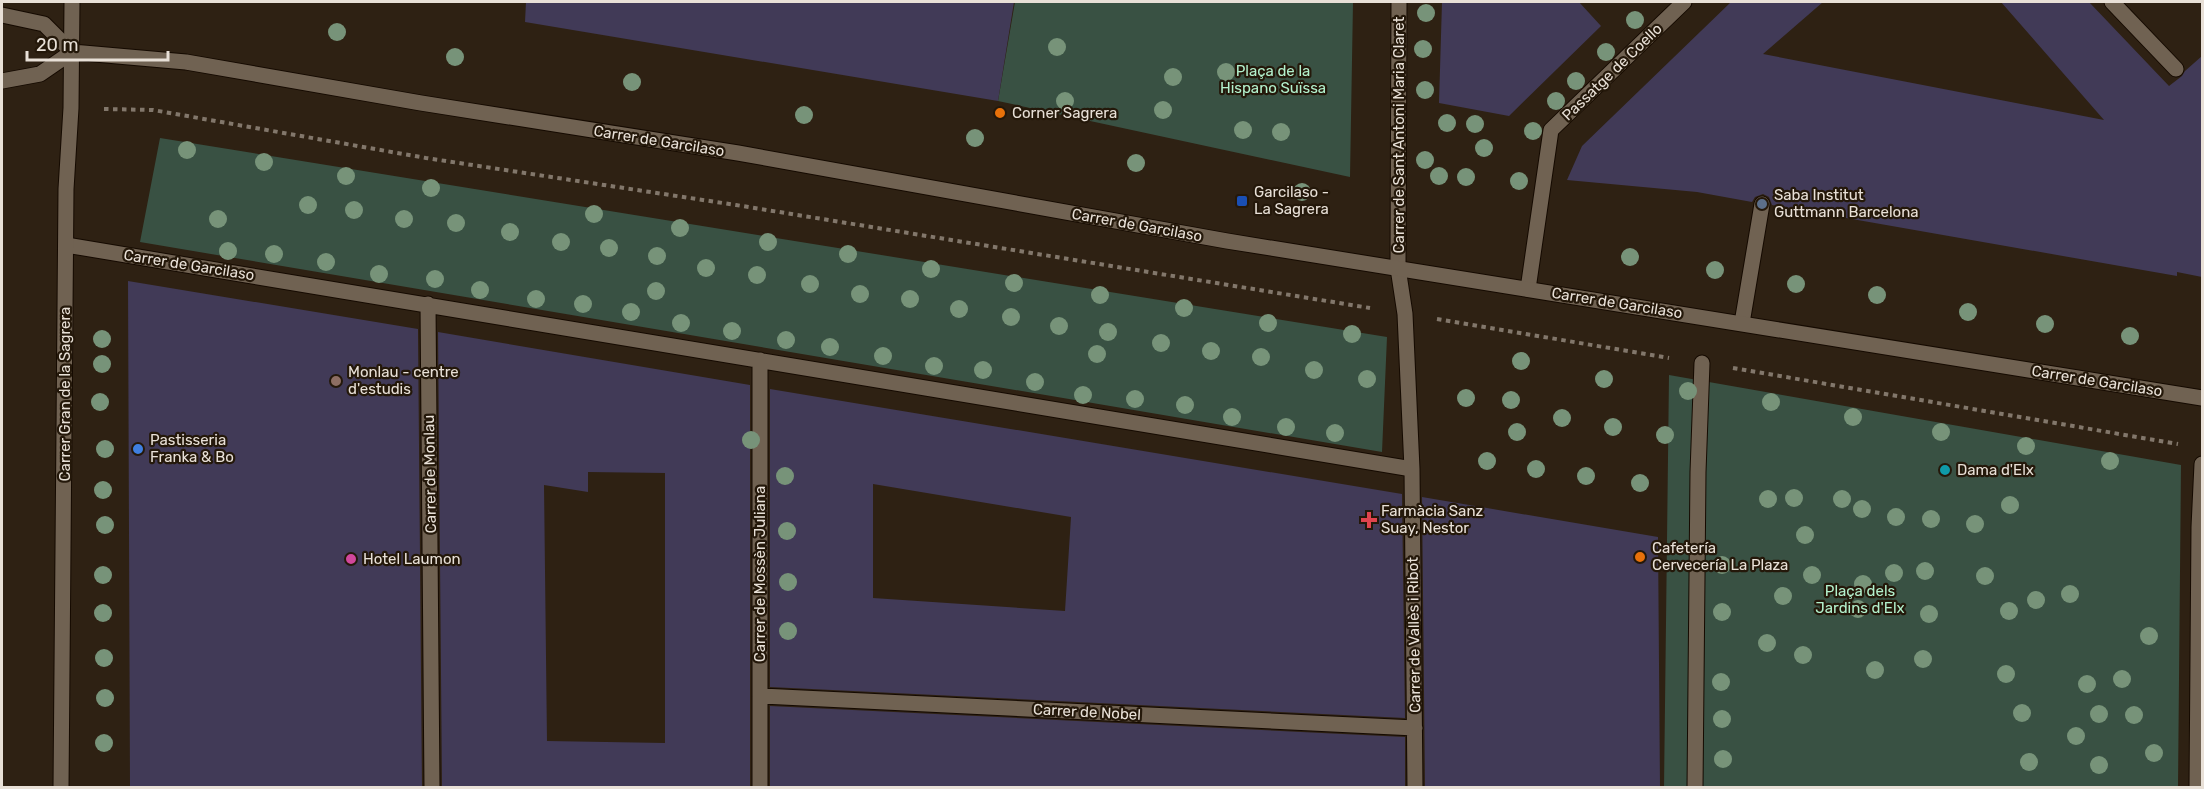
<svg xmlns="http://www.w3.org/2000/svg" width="2204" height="789" viewBox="0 0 2204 789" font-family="Rubik,sans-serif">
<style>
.green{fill:#395143}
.building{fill:#413a57;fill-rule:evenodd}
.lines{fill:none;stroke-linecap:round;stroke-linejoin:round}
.lane-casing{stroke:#150a01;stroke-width:17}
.street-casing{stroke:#150a01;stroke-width:17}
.secondary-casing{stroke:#150a01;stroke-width:17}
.path{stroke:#82776b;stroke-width:4;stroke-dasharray:4.5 4.5;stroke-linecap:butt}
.lane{stroke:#706252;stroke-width:15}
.street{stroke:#706252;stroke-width:15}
.secondary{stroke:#706252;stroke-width:15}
.tree{fill:#779379}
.food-dot{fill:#e8710a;stroke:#24180a;stroke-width:2}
.transit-dot{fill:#1a4fb4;stroke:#24180a;stroke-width:2}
.service-dot{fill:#5c6f8a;stroke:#24180a;stroke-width:2}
.education-dot{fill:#8d6e63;stroke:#24180a;stroke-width:2}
.shop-dot{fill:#3f7fe0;stroke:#24180a;stroke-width:2}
.culture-dot{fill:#0f9aa8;stroke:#24180a;stroke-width:2}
.health-dot{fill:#e0444e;stroke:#24180a;stroke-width:2}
.hotel-dot{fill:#d1479c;stroke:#24180a;stroke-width:2}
.labels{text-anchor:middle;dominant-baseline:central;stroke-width:4.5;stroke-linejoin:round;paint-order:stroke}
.park-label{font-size:15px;fill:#b3f1cd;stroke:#24180a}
.street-label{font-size:15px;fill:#e8e0d7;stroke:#24180a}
.poi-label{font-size:15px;fill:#e8e0d7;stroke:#24180a;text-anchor:start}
</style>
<rect width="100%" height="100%" fill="#2e2113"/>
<path class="green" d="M1015 2H1353L1350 177 998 101Z
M160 138 1387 337 1382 452 140 242Z
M1669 375 2181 465 2178 787 1664 788Z"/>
<path class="building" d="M526 2H1014L998 101 525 22Z
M1442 2H1579L1601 26 1509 116 1439 103Z
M1731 2H1823L1763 54 2104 120 2001 2H2089L2169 86 2182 76 2185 71 2202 56V277L2177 272V276L1772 205 1769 197 1763 194 1755 197 1752 202 1697 192 1567 180 1582 146Z
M128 281 418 329 422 788H130Z
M438 332 750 385V788H442ZM588 472 665 473V743L547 741 544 485 588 492Z
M770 389 1402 494 1405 718 770 687ZM873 484 1071 517 1065 611 873 598Z
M1422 497 1658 537 1660 788H1425Z
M770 706 1405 737V788H770Z"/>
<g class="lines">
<defs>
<path id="lane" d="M2112 2 2176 69
M1742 323 1762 204"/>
<path id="street" d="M1399 2 1398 268 1405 314 1412 469 1415 788
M2 15 44 24 72 52 40 74 2 81
M66 245 1412 469
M1528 289 1551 130 1684 2
M428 304 432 788
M760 360V788
M760 696 1415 728
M1695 788 1698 472 1702 363
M2197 788 2199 527 2202 464"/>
<path id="secondary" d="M72 52 186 62 421 103 738 153 1227 241 2202 398
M61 788 66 189 71 108 72 2"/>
</defs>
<use href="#lane" class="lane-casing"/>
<use href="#street" class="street-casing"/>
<use href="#secondary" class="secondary-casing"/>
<path class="path" d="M104 109 153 110 426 158 736 205 1370 308
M1437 319 1669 358
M1733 368 2178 444"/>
<use href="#lane" class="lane"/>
<use href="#street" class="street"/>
<use href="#secondary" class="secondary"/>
</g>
<g class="tree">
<circle cx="1426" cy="13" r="9"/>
<circle cx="1635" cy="20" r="9"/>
<circle cx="337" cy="32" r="9"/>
<circle cx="1057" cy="47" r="9"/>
<circle cx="1423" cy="49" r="9"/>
<circle cx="1606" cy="52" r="9"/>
<circle cx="455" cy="57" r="9"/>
<circle cx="1226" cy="72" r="9"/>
<circle cx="1173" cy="77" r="9"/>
<circle cx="1576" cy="81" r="9"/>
<circle cx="632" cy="82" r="9"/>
<circle cx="1425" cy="90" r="9"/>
<circle cx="1065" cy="101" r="9"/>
<circle cx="1556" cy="101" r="9"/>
<circle cx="1163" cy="110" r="9"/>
<circle cx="804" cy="115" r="9"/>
<circle cx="1447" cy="123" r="9"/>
<circle cx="1475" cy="124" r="9"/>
<circle cx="1243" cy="130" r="9"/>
<circle cx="1533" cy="131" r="9"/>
<circle cx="1281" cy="132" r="9"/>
<circle cx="975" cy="138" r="9"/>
<circle cx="1484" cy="148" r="9"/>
<circle cx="187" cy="150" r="9"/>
<circle cx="1425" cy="160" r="9"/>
<circle cx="264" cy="162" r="9"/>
<circle cx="1136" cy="163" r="9"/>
<circle cx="346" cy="176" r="9"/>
<circle cx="1439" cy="176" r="9"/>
<circle cx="1466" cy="177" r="9"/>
<circle cx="1519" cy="181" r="9"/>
<circle cx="431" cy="188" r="9"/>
<circle cx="1302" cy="192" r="9"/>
<circle cx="308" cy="205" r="9"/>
<circle cx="354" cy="210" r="9"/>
<circle cx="594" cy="214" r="9"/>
<circle cx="218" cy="219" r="9"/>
<circle cx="404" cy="219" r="9"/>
<circle cx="456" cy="223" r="9"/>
<circle cx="680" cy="228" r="9"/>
<circle cx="510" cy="232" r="9"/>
<circle cx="561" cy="242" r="9"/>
<circle cx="768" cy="242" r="9"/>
<circle cx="609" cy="248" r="9"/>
<circle cx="228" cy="251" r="9"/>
<circle cx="274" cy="254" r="9"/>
<circle cx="848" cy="254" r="9"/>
<circle cx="657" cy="256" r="9"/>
<circle cx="1630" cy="257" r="9"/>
<circle cx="326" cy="262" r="9"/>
<circle cx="706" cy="268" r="9"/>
<circle cx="931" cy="269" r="9"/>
<circle cx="1715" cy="270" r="9"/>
<circle cx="379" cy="274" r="9"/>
<circle cx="757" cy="275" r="9"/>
<circle cx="435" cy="279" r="9"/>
<circle cx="1014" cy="283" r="9"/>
<circle cx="810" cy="284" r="9"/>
<circle cx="1796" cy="284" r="9"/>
<circle cx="480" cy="290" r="9"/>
<circle cx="656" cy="291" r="9"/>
<circle cx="860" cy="294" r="9"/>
<circle cx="1100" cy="295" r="9"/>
<circle cx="1877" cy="295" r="9"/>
<circle cx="536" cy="299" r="9"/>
<circle cx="910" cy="299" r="9"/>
<circle cx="583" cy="304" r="9"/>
<circle cx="1184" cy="308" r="9"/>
<circle cx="959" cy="309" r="9"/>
<circle cx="631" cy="312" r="9"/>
<circle cx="1968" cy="312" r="9"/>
<circle cx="1011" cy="317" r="9"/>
<circle cx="681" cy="323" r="9"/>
<circle cx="1268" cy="323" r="9"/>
<circle cx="2045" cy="324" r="9"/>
<circle cx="1059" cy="326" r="9"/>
<circle cx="732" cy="331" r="9"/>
<circle cx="1108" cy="332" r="9"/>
<circle cx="1352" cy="334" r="9"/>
<circle cx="2130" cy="336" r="9"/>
<circle cx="102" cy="339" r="9"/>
<circle cx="786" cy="340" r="9"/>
<circle cx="1161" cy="343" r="9"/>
<circle cx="830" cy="347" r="9"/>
<circle cx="1211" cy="351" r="9"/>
<circle cx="1097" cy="354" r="9"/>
<circle cx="883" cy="356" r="9"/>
<circle cx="1261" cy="357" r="9"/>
<circle cx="1521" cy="361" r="9"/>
<circle cx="102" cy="364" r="9"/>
<circle cx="934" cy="366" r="9"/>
<circle cx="983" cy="370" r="9"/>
<circle cx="1314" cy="370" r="9"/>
<circle cx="1367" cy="379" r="9"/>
<circle cx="1604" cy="379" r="9"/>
<circle cx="1035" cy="382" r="9"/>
<circle cx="1688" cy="391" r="9"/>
<circle cx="1083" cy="395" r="9"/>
<circle cx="1466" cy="398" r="9"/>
<circle cx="1135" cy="399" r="9"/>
<circle cx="1511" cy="400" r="9"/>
<circle cx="100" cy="402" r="9"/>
<circle cx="1771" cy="402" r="9"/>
<circle cx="1185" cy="405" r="9"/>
<circle cx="1232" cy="417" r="9"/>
<circle cx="1853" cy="417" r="9"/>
<circle cx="1562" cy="418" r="9"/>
<circle cx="1286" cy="427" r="9"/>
<circle cx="1613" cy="427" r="9"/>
<circle cx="1517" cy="432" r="9"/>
<circle cx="1941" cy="432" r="9"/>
<circle cx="1335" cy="433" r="9"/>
<circle cx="1665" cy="435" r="9"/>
<circle cx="751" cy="440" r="9"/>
<circle cx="2026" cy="446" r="9"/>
<circle cx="105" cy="449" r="9"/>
<circle cx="1487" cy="461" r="9"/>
<circle cx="2110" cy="461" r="9"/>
<circle cx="1536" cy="469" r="9"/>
<circle cx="785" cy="476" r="9"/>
<circle cx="1586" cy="476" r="9"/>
<circle cx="1640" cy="483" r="9"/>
<circle cx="103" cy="490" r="9"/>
<circle cx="1794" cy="498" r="9"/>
<circle cx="1768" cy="499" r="9"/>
<circle cx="1842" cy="499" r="9"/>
<circle cx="2010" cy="505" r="9"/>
<circle cx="1862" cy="509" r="9"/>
<circle cx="1896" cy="517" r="9"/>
<circle cx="1931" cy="519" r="9"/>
<circle cx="1975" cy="524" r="9"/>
<circle cx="105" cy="525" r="9"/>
<circle cx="787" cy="531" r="9"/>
<circle cx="1805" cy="535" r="9"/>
<circle cx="1722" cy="565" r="9"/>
<circle cx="1925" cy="571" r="9"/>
<circle cx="1894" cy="573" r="9"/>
<circle cx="103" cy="575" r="9"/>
<circle cx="1812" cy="575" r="9"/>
<circle cx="1985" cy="576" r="9"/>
<circle cx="788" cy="582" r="9"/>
<circle cx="1863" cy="584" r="9"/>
<circle cx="2070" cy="594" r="9"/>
<circle cx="1783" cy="596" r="9"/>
<circle cx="2036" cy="600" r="9"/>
<circle cx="1858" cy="609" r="9"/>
<circle cx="2009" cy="611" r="9"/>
<circle cx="1722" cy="612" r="9"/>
<circle cx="103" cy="613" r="9"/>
<circle cx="1929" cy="614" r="9"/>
<circle cx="788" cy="631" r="9"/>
<circle cx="2149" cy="636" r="9"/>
<circle cx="1767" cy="643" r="9"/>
<circle cx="1803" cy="655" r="9"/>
<circle cx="104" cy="658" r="9"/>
<circle cx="1923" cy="659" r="9"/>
<circle cx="1875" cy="670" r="9"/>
<circle cx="2006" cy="674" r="9"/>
<circle cx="2122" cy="679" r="9"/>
<circle cx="1721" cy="682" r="9"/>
<circle cx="2087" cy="684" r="9"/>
<circle cx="105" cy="698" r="9"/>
<circle cx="2022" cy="713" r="9"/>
<circle cx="2099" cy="714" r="9"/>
<circle cx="2134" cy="715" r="9"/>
<circle cx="1722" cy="719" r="9"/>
<circle cx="2076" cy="736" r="9"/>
<circle cx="104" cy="743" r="9"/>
<circle cx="2154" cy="753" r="9"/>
<circle cx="1723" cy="759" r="9"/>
<circle cx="2029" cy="762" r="9"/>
<circle cx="2099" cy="765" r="9"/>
</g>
<g class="food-dot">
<circle cx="1000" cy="113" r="6"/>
<circle cx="1640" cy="557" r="6"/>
</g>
<rect class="transit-dot" x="1236" y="195" width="12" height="12" rx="3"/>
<circle class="service-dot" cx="1762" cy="204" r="6"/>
<circle class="education-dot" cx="336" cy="381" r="6"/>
<circle class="shop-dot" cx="138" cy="449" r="6"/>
<circle class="culture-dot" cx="1945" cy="470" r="6"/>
<path class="health-dot" d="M1366 511h6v6h6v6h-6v6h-6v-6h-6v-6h6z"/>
<circle class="hotel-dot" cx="351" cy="559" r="6"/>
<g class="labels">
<g class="park-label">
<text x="1273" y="71">Plaça de la<tspan x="1273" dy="17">Hispano Suïssa</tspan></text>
<text x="1860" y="591">Plaça dels<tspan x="1860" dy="17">Jardins d'Elx</tspan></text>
</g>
<g class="street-label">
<text transform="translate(1612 72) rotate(-44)">Passatge de Coello</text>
<text transform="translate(1399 135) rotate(-90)">Carrer de Sant Antoni Maria Claret</text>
<text transform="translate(659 141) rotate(9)">Carrer de Garcilaso</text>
<text transform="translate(1137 225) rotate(10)">Carrer de Garcilaso</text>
<text transform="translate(189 265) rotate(9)">Carrer de Garcilaso</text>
<text transform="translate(1617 303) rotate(9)">Carrer de Garcilaso</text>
<text transform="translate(2097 381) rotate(9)">Carrer de Garcilaso</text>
<text transform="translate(65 394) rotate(-90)">Carrer Gran de la Sagrera</text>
<text transform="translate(430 474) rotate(-91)">Carrer de Monlau</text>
<text transform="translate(760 574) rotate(-90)">Carrer de Mossèn Juliana</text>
<text transform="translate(1414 635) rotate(-91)">Carrer de Vallès i Ribot</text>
<text transform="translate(1087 712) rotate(3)">Carrer de Nobel</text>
</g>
<g class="poi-label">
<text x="1012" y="113">Corner Sagrera</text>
<text x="1254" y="192">Garcilaso -<tspan x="1254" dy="17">La Sagrera</tspan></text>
<text x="1774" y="195">Saba Institut<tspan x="1774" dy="17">Guttmann Barcelona</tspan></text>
<text x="348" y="372">Monlau - centre<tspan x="348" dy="17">d'estudis</tspan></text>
<text x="150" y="440">Pastisseria<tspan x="150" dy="17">Franka &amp; Bo</tspan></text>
<text x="1957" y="470">Dama d'Elx</text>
<text x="1381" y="511">Farmàcia Sanz<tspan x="1381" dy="17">Suay, Nestor</tspan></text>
<text x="1652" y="548">Cafetería<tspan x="1652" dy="17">Cervecería La Plaza</tspan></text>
<text x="363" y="559">Hotel Laumon</text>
</g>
</g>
<rect width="2204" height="789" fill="none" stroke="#e8e0d7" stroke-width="6"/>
<path d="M27 51v9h141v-9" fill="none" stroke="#e8e0d7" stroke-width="3"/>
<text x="36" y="51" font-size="18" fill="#e8e0d7" stroke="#24180a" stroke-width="4.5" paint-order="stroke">20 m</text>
</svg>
